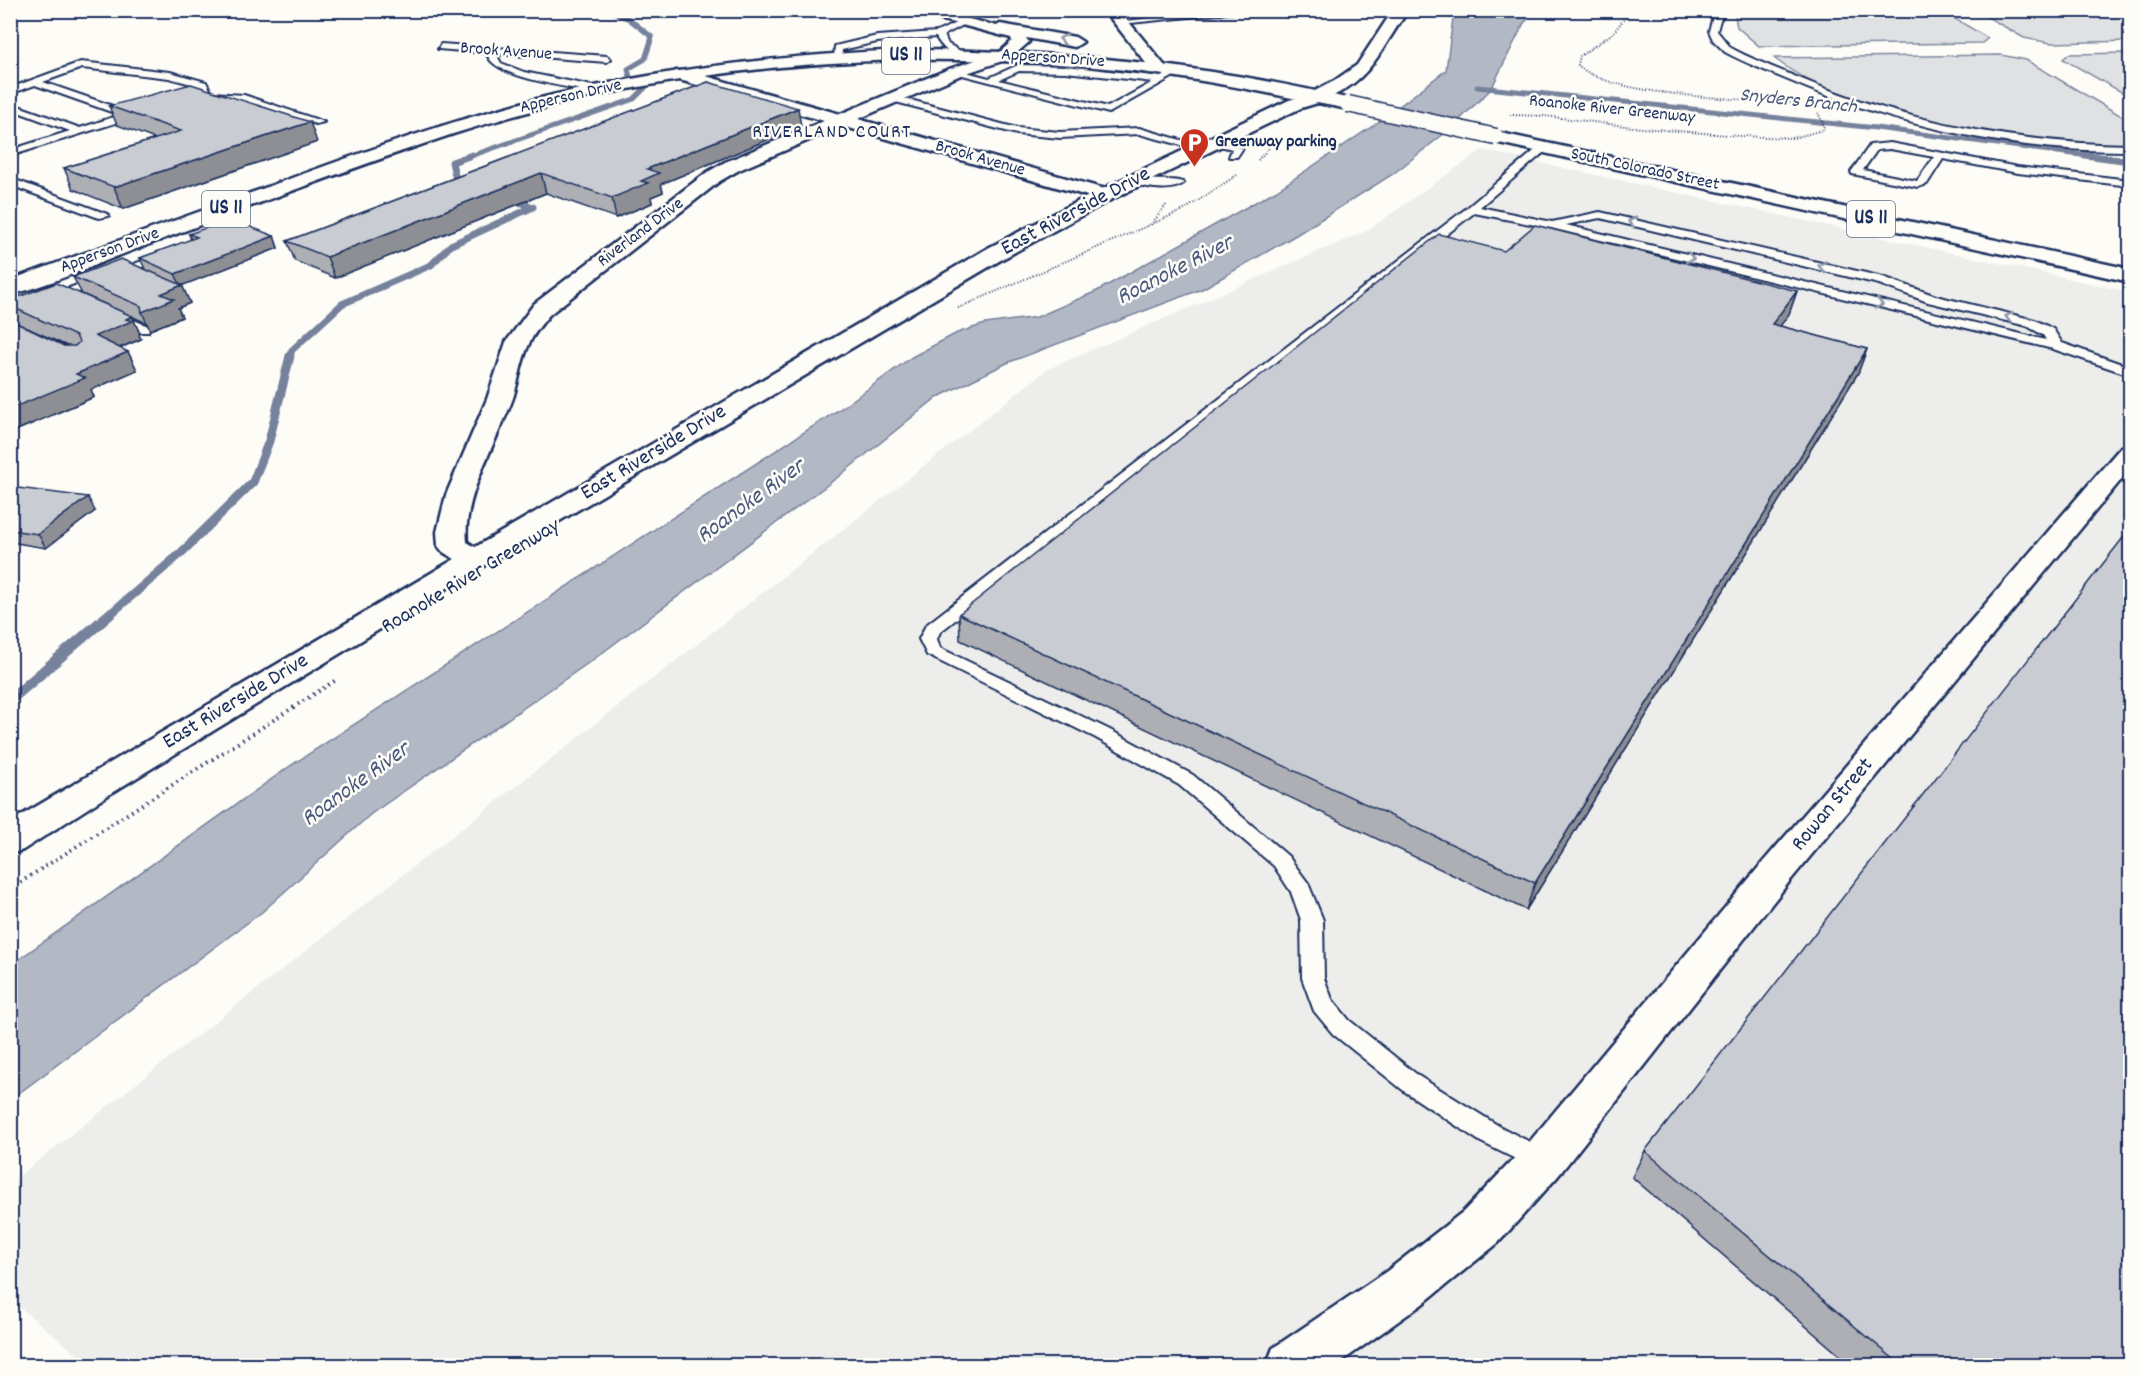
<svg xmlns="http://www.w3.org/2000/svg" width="2141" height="1376" viewBox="0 0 2141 1376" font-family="Dekko,sans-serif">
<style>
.built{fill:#edeeec}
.green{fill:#e0e1e3;stroke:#7e88a0;stroke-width:1.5}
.water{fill:#b3b8c5;stroke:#76819c;stroke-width:1.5}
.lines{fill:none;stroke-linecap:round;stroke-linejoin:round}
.stream-far3{stroke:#76819c;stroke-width:5}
.stream-far2{stroke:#76819c;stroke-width:7}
.stream-far1{stroke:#76819c;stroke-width:9}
.stream{stroke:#76819c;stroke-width:11}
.service-casing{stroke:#1b2f5e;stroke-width:4}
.minor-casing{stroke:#1b2f5e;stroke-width:5}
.tertiary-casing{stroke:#1b2f5e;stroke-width:5}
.primary-casing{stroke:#1b2f5e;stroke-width:5}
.path-far1{stroke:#1b2f5e;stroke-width:2;stroke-dasharray:1 2;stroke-linecap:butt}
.path{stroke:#1b2f5e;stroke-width:4;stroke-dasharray:1.5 4.5;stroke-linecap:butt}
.service{fill:#fdfcf7;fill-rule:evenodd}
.minor{fill:#fdfcf7;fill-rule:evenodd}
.tertiary{fill:#fdfcf7;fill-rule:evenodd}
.primary{fill:#fdfcf7;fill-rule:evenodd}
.primary-bridge-casing{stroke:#1b2f5e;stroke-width:19;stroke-linecap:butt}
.primary-bridge{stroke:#fdfcf7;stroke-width:16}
.wall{fill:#adafb5;stroke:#1b2f5e;stroke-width:1.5}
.shaded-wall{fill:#8d8f94;stroke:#1b2f5e;stroke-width:1.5}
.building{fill:#c9ccd3;stroke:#1b2f5e;stroke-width:1.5}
.oneway{stroke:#8c96aa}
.labels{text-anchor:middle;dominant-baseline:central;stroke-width:5;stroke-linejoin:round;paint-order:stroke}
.far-street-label{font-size:18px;fill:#1b2f5e;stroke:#fdfcf7}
.far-poi-label{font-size:18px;font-weight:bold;fill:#1b2f5e;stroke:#fdfcf7;text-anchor:start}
.far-water-label{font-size:20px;font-style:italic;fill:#49587d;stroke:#fdfcf7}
.far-neighbourhood-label{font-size:20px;letter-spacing:1.5px;fill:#1b2f5e;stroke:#fdfcf7}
.shield{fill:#fdfcf7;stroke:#5f6c8c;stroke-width:1.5}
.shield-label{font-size:21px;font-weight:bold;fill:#1b2f5e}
.street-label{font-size:22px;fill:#1b2f5e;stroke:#fdfcf7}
.water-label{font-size:24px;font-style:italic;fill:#49587d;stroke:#fdfcf7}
</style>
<rect width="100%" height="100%" fill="#fdfcf7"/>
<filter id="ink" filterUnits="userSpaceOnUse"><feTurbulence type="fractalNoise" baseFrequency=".0167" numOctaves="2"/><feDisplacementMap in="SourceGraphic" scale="12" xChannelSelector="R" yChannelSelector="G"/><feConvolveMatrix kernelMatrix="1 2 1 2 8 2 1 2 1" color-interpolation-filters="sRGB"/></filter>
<g filter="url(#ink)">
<path class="built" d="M1482 150 2130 292V1365L91 1366 11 1300V1182L1048 369 1368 230Z"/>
<path class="green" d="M1734 11H1942L1988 38 1982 43 1759 46 1737 27Z
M1977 11H2130V41L2051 43 2024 38Z
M2130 53V97L2063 59 2069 54Z
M2001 55 2026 60 2130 121V145C2024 141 1859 125 1774 58Z"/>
<path class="water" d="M1454 11H1536L1524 23 1491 89 1450 129 1393 174 1296 235 1202 289 1007 363 936 398 838 477 594 659 371 814 262 912 11 1099V965L290 766 843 407 912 357 957 333 985 324 1037 317 1097 291 1277 190 1380 121 1446 70Z"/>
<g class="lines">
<path class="stream-far3" d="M1477 87 1876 128 2096 157
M468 157 634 99 645 88 630 77 628 69 645 59 652 37 629 19 609 10"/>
<path class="stream-far2" d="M2085 155 2130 161
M465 183 456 180 452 162 472 155
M289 357 292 350 342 304 431 265 451 245 533 207 508 198"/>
<path class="stream-far1" d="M108 616 180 554 253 482 269 441 290 356"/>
<path class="stream" d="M10 700 110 614"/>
<defs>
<path id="service" d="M1221 10H1257L1121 24 1117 22Z
M1719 10H1728L1720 20 1717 31 1731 48C1751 59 1773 67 1794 76 1901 121 2014 143 2130 145V151C2013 152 1895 126 1788 80 1767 71 1745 63 1725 52L1713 40 1709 31 1712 20Z
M962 20 969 22 944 35 948 44 964 53V57C952 57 941 47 936 37L877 42 842 50 841 61 834 59 835 46 877 36 937 32Z
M441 44 607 56 611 59 607 62 496 54 501 63 524 72 602 88V92L599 93C576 88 490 78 487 53L438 49Z
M81 62 170 72 206 82 212 93 244 95 324 122 316 124 240 100 199 98V94L203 93 199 86 169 78 82 68 43 82 130 112 141 111V115L10 156V150L70 131 10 109V103L80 128 120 115 35 85 10 94V88Z
M1018 65 1066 66 1161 77 1174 70 1181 72 1109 113 951 72 955 69 989 78ZM1019 71 1066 72 1153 82 1108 107 999 80Z
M891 95 1017 128 1060 132 1139 128 1209 148 1204 151 1139 134 1060 138 1017 134 888 100 886 98Z
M1212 140 1243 148 1237 157H1229L1232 149 1212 144Z
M1890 143 2018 167 2130 180V186L2018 173 1943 159 1927 184 1918 187 1852 174 1851 172 1870 145ZM1890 149 1934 157 1917 181 1863 170 1877 150Z
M1540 146 1549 148 1480 207 1552 222 1600 212 1883 277 1936 296 2035 320 2053 329 2062 343 2130 367V375L2053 349 1551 228 1474 213 940 632 937 639 940 648 1110 730 1193 775 1288 856 1308 883 1323 920 1324 978 1332 999 1349 1020 1420 1077 1499 1126 1551 1153 1554 1161 1551 1169 1542 1172 1481 1142 1404 1091 1333 1034 1314 1011 1302 978 1301 920 1291 892 1274 866 1179 785 1096 738 927 655 919 639 926 625 1468 207ZM1600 218 1879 284 1928 302 2027 326 2043 335 2046 340 1566 225Z
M10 178 107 214 109 216 99 218 10 185Z
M1133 178C1146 181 1178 178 1184 183 1171 193 1145 187 1129 183L1128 181Z
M161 254 171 256 10 319V310Z
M115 312 148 326 149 329 148 332H138L111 319V313Z"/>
<path id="minor" d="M1393 10H1409C1383 43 1376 74 1335 95 1327 99 1319 104 1309 102L1306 98 1309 94 1334 81 1357 65Z
M1005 50 1011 52 1013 55 1011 58 961 75 858 119 1112 191 1115 195 1112 199H1098L842 126 739 170 720 181 550 314C542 323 534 333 529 344 521 361 519 380 513 398 498 440 462 496 467 542L485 553 490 559 485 565 475 568 465 565 443 552 438 546 437 532 446 495 487 399 506 342 534 304 706 173 725 162 824 121 676 79 674 75 676 71H688L840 114 949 69Z
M2130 445V469L1789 882 1558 1176 1498 1243 1421 1305 1335 1366H1266L1273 1348 1387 1271 1464 1211 1526 1146 1763 862 2121 447Z"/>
<path id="tertiary" d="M905 10H933L1021 32 1029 42 1011 58H999L997 55 1012 41 1011 38Z
M1104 10H1119L1165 66 1167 69 1165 72H1153Z
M1315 93 1324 98 1321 102 1301 108 1112 199 1004 258 485 565 113 792 23 850 10 854V822L465 553 988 248 1098 191 1289 100Z"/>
<path id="primary" d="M1000 24 1075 37 1083 42 1075 47 995 32 992 29Z
M905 50C1056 50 1207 64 1354 100L1357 104 1348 109C1271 94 1194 77 1116 69 893 46 667 65 453 134 350 168 249 207 147 245 102 261 57 283 10 295V280C100 247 189 216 278 183 369 150 460 117 553 95 669 68 786 55 905 50Z
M1496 132 2130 269V282L1490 141 1487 137Z"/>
</defs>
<use href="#service" class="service-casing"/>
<use href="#minor" class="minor-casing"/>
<use href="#tertiary" class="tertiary-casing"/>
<use href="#primary" class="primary-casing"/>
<path class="path-far1" d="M1631 10 1613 33 1580 56 1578 65C1611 98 1744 98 1792 103
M1510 115 1545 116 1641 128 1740 136 1793 138 1823 130 1824 125 1818 113
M1258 160 1275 141
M1151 225 1166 205
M958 308 1184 210 1237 175"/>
<path class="path" d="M10 889 336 680"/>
<use href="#service" class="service"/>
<use href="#minor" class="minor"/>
<use href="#tertiary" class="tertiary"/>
<use href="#primary" class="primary"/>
<defs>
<path id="primary-bridge" d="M1348 104 1496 137"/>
</defs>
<use href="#primary-bridge" class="primary-bridge-casing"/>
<use href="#primary-bridge" class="primary-bridge"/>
</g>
<path class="wall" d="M708 82 801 126 661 184 663 192 651 197 652 203 616 218 546 193 335 278 295 261 287 241Z
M109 106 317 142 123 209 73 189 64 168 155 139 117 125Z
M189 234 274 236 278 248 182 285 190 303 178 308 182 317 150 330 147 323 82 294 73 277 145 269 140 258 191 240Z
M1504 251 1797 291 1789 314 1780 326 1867 349 1858 373 1526 910 960 640 959 614Z
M10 300 132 316 140 334 139 335 141 339 120 348 128 352 137 370 91 390 94 397 10 433V320L64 346H67L12 321 10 317Z
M10 487 95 511 46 548 10 542Z
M1645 1151 2122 1365H1851L1632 1177Z"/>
<path class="shaded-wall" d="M798 108 801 126 661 184 663 192 651 197 652 203 616 218 612 198 641 181 647 169Z
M310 122 317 142 123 209 114 187Z
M541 173 546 193 335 278 327 257Z
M274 236 278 248 181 286 175 274Z
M182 285 190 303 178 308 182 317 150 330 142 312 161 294Z
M1797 291 1789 314 1764 348 1772 324Z
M132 316 140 334 139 335 141 339 104 354 95 336Z
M1867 349 1858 373 1526 910 1535 883Z
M128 352 137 370 91 390 94 397 10 433V409L76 374Z
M88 497 95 511 46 548 38 534Z"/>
<path class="building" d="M708 82 798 108 647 169 659 173 641 181 648 183 612 198 541 173 327 257 287 241Z
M191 84 310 122 114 187 64 168 181 131 109 106Z
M230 219 274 236 175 274 140 258 197 237 189 234Z
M1535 225 1797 291 1772 324 1867 349 1535 883 959 614 1439 234 1504 251Z
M121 259 182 285 161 294 174 299 142 312 141 306 73 277Z
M56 283 132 316 126 319 132 321 95 336 128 352 76 374 85 378 10 409V320L64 346H75L79 342 76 336 10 306V300Z
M10 487 88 497 38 534 10 530Z
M2130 529V1354L2122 1365H1901L1645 1151Z"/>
<defs><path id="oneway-chevron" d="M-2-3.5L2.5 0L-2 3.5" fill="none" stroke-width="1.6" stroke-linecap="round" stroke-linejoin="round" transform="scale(1.5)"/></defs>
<g class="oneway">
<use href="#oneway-chevron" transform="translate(1063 39) rotate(-168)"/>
<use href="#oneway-chevron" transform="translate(1632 222) rotate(-167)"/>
<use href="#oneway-chevron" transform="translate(1690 258) rotate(13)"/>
<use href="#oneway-chevron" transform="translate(1822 266) rotate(-167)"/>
<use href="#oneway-chevron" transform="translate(1879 304) rotate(13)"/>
<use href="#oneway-chevron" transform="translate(2009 317) rotate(-166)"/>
</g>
</g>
<defs>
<symbol id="parking-pin" viewBox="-11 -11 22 30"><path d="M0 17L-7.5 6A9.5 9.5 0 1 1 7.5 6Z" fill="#c8321e" stroke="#fdfcf7"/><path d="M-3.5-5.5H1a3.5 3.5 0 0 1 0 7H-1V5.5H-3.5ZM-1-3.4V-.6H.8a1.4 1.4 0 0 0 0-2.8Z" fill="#fff"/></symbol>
</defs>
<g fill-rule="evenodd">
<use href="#parking-pin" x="1178" y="126" width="33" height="45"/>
</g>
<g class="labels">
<g class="far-street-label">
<text transform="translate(506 52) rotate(4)">Brook Avenue</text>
<text transform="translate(1053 59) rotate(4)">Apperson Drive</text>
<text transform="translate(571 97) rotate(-13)">Apperson Drive</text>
<text transform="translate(1612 110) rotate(6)">Roanoke River Greenway</text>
<text transform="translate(980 159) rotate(16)">Brook Avenue</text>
<text transform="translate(1645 170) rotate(12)">South Colorado Street</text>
<text transform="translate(641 233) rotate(-37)">Riverland Drive</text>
<text transform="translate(110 251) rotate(-20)">Apperson Drive</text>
</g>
<g class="far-poi-label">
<text x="1215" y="142">Greenway parking</text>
</g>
<g class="far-water-label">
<text transform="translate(1798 102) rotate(6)">Snyders Branch</text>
</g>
<g class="far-neighbourhood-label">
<text x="832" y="133">RIVERLAND COURT</text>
</g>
<g class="shield">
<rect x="882" y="38" width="48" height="36" rx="4.5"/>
<rect x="202" y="191" width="48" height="36" rx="4.5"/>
<rect x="1847" y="201" width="48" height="36" rx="4.5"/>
</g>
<g class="shield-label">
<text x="906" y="56">US 11</text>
<text x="226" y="209">US 11</text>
<text x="1871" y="219">US 11</text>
</g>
<g class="street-label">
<text transform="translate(1076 212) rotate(-28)">East Riverside Drive</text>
<text transform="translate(654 453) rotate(-31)">East Riverside Drive</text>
<text transform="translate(471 577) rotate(-31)">Roanoke River Greenway</text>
<text transform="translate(236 702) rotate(-31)">East Riverside Drive</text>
<text transform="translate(1833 805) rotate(-50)">Rowan Street</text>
</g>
<g class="water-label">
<text transform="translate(1175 271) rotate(-27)">Roanoke River</text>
<text transform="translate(751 502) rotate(-36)">Roanoke River</text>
<text transform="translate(356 785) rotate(-36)">Roanoke River</text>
</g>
</g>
<rect width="2141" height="1376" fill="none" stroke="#fdfcf7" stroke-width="36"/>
<rect x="18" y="18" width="2105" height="1340" fill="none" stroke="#1b2f5e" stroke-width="2" filter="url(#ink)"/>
</svg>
